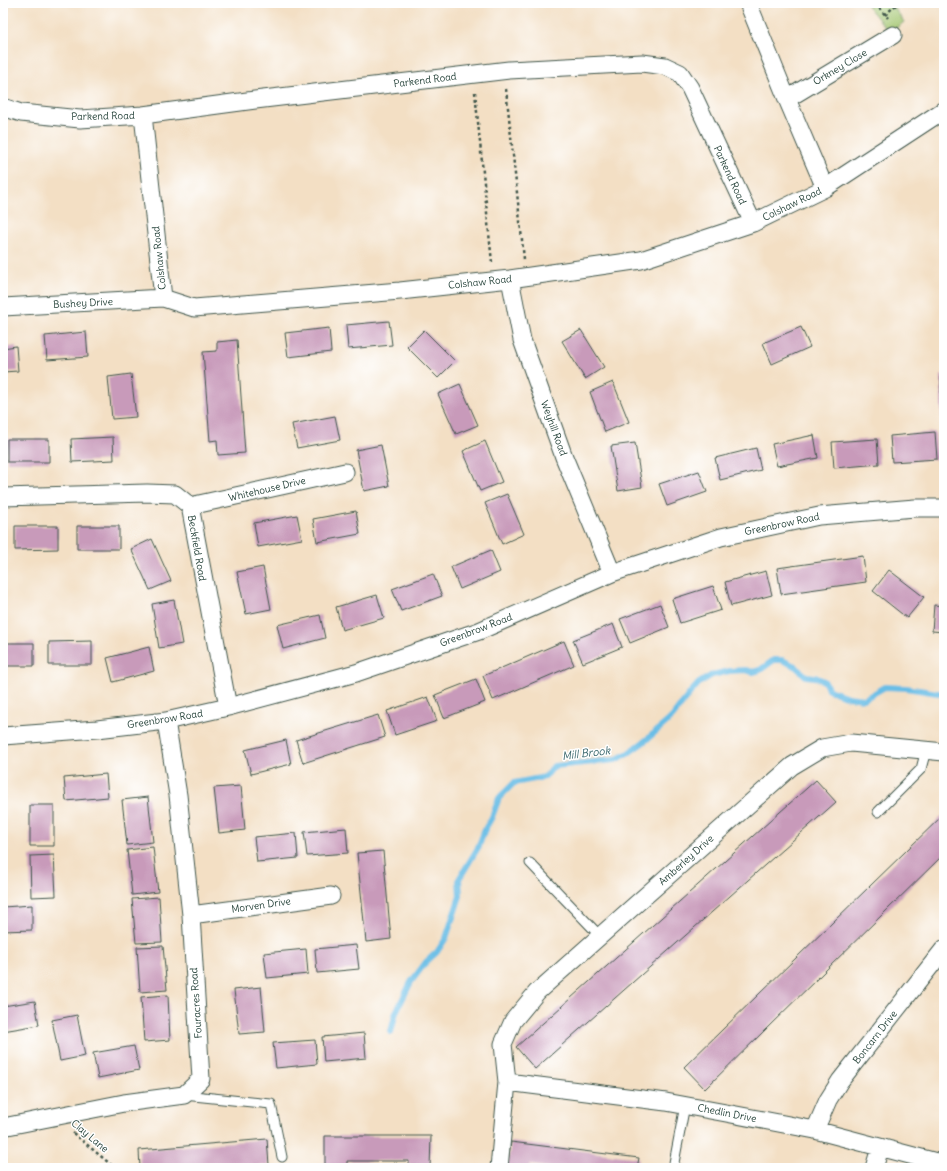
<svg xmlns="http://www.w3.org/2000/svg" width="947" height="1171" viewBox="0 0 947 1171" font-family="Delius,sans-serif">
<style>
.green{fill:#a1c46d;stroke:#608050}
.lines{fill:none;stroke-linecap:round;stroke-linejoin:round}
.stream{stroke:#6abee6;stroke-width:6}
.building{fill:#c89aba}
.service-casing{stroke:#3f554a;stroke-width:11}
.minor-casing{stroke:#3f554a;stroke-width:19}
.path{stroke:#3f554a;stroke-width:2.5;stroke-dasharray:3 3;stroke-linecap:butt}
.service{stroke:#fff;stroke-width:9}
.minor{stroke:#fff;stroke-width:17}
.labels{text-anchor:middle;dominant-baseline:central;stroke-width:3;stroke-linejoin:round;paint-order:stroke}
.street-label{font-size:10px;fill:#1f3d34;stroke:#fff}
.water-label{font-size:11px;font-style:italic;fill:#366469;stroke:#fff}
</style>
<rect width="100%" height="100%" fill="#fff"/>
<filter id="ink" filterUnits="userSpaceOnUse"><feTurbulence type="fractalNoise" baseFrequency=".025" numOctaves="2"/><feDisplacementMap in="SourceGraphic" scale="8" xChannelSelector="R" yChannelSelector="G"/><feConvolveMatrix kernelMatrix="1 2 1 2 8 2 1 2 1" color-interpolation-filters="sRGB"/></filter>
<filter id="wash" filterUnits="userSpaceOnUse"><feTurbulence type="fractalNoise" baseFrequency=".012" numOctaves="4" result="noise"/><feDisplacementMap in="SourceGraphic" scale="16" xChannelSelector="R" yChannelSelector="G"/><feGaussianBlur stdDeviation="0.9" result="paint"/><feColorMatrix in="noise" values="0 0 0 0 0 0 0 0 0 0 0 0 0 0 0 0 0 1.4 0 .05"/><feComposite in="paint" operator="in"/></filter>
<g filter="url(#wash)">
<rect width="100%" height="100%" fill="#f3dfc4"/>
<path class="green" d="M865 3H891L904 22 890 33Z"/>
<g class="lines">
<path class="stream" d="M391 1032 396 1012 411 982 426 962 437 952 446 938 460 896 459 879 479 846 484 831 492 817 499 798 514 783 545 777 554 766 615 760 627 754 645 741 668 721 673 716 690 693 699 683 712 675 729 671 745 670 753 672 760 670 774 660H782L795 666 806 676 815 677 824 681 829 690 848 697 864 699 885 687 906 688 944 694"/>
</g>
<g id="blocks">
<path class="building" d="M389 321 392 345 348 349 346 325Z
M801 327 810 347 772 364 763 343Z
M329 328 331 352 288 357 285 333Z
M424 330 455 361 438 378 407 347Z
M581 330 604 367 585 379 562 341Z
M86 332 88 357 47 360 45 336Z
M237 340 245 453 218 455 217 440 210 441 203 352 217 351V342Z
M16 346 18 371 3 372V348Z
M131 374 136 417 112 419 108 377Z
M941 375H944V419H941Z
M613 382 629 422 605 432 590 392Z
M460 384 478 425 456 434 438 394Z
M335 416 340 440 297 448 292 424Z
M935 432 937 459 892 462 890 436Z
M814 435 818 458 777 466 772 444Z
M113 437 114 460 72 462 71 439Z
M7 439H49V462H7Z
M877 439 879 464 834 468 832 442Z
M485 441 502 482 480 491 463 451Z
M635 443 642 487 618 491 611 446Z
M381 445 389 486 364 491 356 450Z
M756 448 761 470 720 480 715 458Z
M699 471 707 492 667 506 659 484Z
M507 494 524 534 502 544 485 503Z
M356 511 360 534 317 542 313 519Z
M297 515 302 539 258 547 254 523Z
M15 526H58V549L15 550Z
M77 526H119V549H77Z
M152 539 171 581 150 590 131 549Z
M491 550 500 572 460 589 451 567Z
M863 556 866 582 781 594 777 568Z
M263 567 271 609 246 614 237 572Z
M889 570 924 597 907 618 873 591Z
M766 571 772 595 731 606 725 582Z
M433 574 442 596 401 611 392 589Z
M713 586 721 610 680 623 672 599Z
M377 595 384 618 342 630 336 607Z
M174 600 182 644 159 648 152 604Z
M660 604 669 627 630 643 620 619Z
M934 605 944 606V632L932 631Z
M320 615 325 638 283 649 277 625Z
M613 624 622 647 583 663 573 640Z
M92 641V665H49V642Z
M564 641 574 665 493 700 483 676Z
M3 643H34V666H3Z
M149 647 154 671 113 682 107 658Z
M476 679 485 702 444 718 435 695Z
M428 697 437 721 395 735 387 711Z
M378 715 385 737 303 763 296 740Z
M286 740 291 764 251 774 245 750Z
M106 774 108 797 66 801 64 778Z
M816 780 836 802 535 1069 516 1047Z
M241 786 245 830 219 833 214 788Z
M148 797 153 842 127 845 122 800Z
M30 805H54V846H30Z
M944 814V854L705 1089 684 1067Z
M346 828 348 853 307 856 304 832Z
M296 833 298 858 257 862 254 837Z
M153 847 158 892 132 895 127 850Z
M383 851 391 939 366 942 357 853Z
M54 855 56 896 31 897 30 856Z
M159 897 162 942 136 943 132 899Z
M32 905V930L3 931V907Z
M356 945 359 969 317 973 315 949Z
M163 946 167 990 140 992 137 947Z
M306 949 308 974 267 978 264 953Z
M261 987 265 1032 239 1034 234 990Z
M168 995 170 1040 144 1042 141 997Z
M35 1001 39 1025 3 1031V1006Z
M77 1015 85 1056 60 1061 52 1020Z
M364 1033 366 1058 324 1062 322 1037Z
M315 1040 317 1064 276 1068 273 1043Z
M134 1046 139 1070 98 1078 93 1053Z
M325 1136H431L430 1168H409V1161H347V1168H325Z
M267 1139 269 1165 234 1168H140L139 1150Z
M511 1142 639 1158 637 1168H552L530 1165V1168H507Z"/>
</g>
</g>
<g filter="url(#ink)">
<use href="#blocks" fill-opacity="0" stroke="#3f554a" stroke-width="1"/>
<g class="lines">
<defs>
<path id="service" d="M878 812 921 769 926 750
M530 863 600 936
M184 1095 271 1104 282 1157
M673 1168 685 1105"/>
<path id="minor" d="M748 3 787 99 825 188
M787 99 893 35
M3 107 21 113 80 119 143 115 255 100 509 70 642 63 665 66 680 73 690 88 753 223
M143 115 163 298 194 308 400 291 510 279 641 260 753 223 825 188 944 110
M510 279 522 340 564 457 612 573
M3 307 163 298
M3 497 147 493 175 494 190 506 228 707
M190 506 345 472
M3 736 97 729 166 721 228 707 356 673 479 631 612 573 721 537 819 516 915 508H944
M191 915 331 896
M507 1082 666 1102 726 1113 815 1130 944 1164
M3 1127 124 1103 184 1095 201 1079 191 915 178 795 166 721
M815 1130 828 1100 840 1081 944 949
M499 1168 507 1082 503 1044 513 1021 537 992 792 766 822 748 851 743 944 752
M874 1168 880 1148"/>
</defs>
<use href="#service" class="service-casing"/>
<use href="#minor" class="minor-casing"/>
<path class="path" d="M875 3 888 18
M885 15 898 3
M506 89 524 259
M475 92 492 263
M73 1133 115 1168"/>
<use href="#service" class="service"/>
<use href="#minor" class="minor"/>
</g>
</g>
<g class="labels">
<g class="street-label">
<text transform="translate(840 67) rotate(-31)">Orkney Close</text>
<text transform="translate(425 80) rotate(-7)">Parkend Road</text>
<text transform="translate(103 116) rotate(-1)">Parkend Road</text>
<text transform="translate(730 175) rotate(65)">Parkend Road</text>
<text transform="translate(792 204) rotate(-26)">Colshaw Road</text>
<text transform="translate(159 258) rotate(-96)">Colshaw Road</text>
<text transform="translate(480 282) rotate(-6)">Colshaw Road</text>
<text transform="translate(83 303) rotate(-3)">Bushey Drive</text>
<text transform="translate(554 428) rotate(70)">Weyhill Road</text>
<text transform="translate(267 489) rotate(-13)">Whitehouse Drive</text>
<text transform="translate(782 524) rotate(-12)">Greenbrow Road</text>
<text transform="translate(197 548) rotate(80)">Beckfield Road</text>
<text transform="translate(476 630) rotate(-21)">Greenbrow Road</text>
<text transform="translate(165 719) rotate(-9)">Greenbrow Road</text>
<text transform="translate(686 860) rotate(-42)">Amberley Drive</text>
<text transform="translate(261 905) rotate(-8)">Morven Drive</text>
<text transform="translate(196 1003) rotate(-94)">Fouracres Road</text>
<text transform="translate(875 1037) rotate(-52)">Boncarn Drive</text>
<text transform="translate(727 1113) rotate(11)">Chedlin Drive</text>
<text transform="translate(90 1136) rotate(40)">Clay Lane</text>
</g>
<g class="water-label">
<text transform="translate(586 753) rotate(-7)">Mill Brook</text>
</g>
</g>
<rect width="947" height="1171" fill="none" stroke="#fff" stroke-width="16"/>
</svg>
